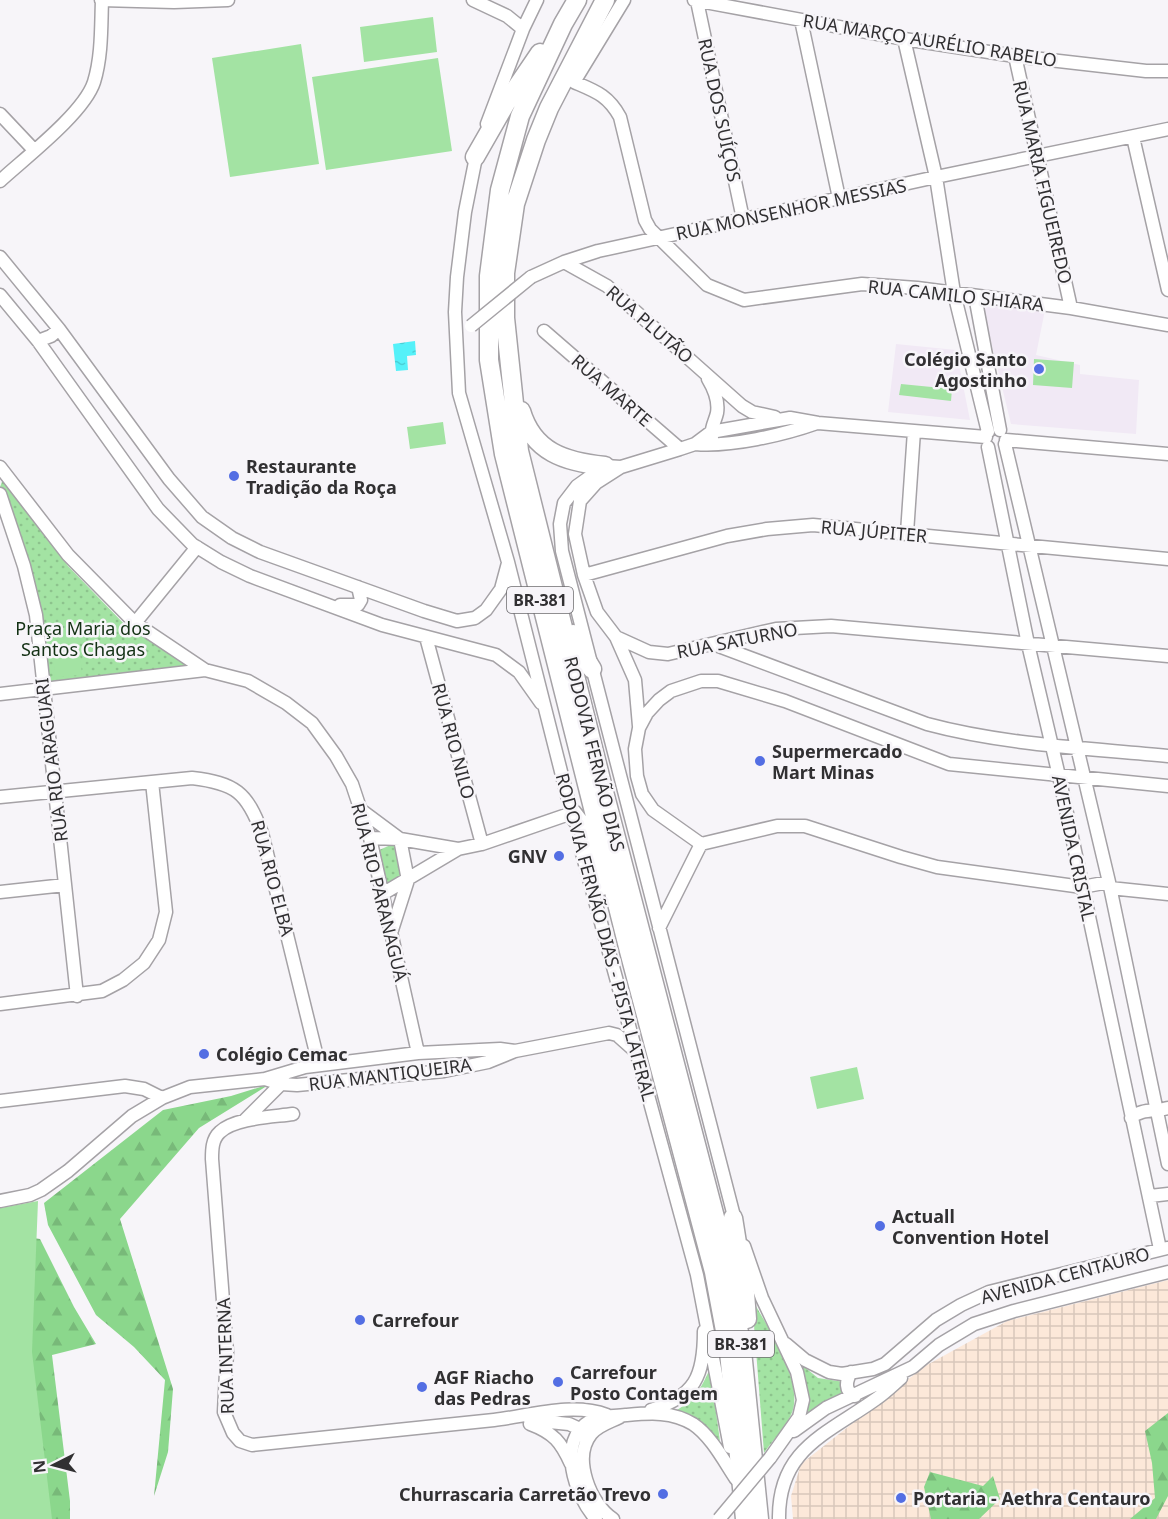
<svg xmlns="http://www.w3.org/2000/svg" width="1168" height="1519" viewBox="0 0 1168 1519" font-family="'Noto Sans',sans-serif">
<style>
.industrial{fill:url(#industrial-grid)}
.built{fill:#f1e9f5}
.green{fill:url(#green-dots)}
.forest{fill:url(#forest-firs)}
.pitch{fill:#a3e3a3}
.water{fill:url(#water-ripples)}
.lines{fill:none;stroke-linecap:round;stroke-linejoin:round}
.minor-casing{stroke:#a5a2a6;stroke-width:15}
.highway-casing{stroke:#a5a2a6;stroke-width:21}
.minor{stroke:#fff;stroke-width:12}
.highway{stroke:#fff;stroke-width:18}
.minor-bridge-casing{stroke:#a5a2a6;stroke-width:15;stroke-linecap:butt}
.minor-bridge{stroke:#fff;stroke-width:12}
.poi-dot{fill:#536ee3;stroke:#f7f5f9;stroke-width:2}
.labels{text-anchor:middle;dominant-baseline:central;stroke-width:5;stroke-linejoin:round;paint-order:stroke}
.shield{fill:#f7f5f9;stroke:#6c6b6e;stroke-width:1.5}
.shield-label{font-size:16px;font-weight:bold;fill:#313032}
.street-label{font-size:18px;fill:#313032;stroke:#f7f5f9}
.poi-label{font-size:18px;font-weight:bold;fill:#313032;stroke:#f7f5f9;text-anchor:start}
.park-label{font-size:18px;fill:#133114;stroke:#f7f5f9}
</style>
<defs>
<pattern id="industrial-grid" width="8" height="8" patternUnits="userSpaceOnUse" patternTransform="scale(1.5)"><rect width="8" height="8" fill="#fce8d9"/><path d="M0 4h8M4 0v8" fill="none" stroke="#d8c7bb"/></pattern>
<pattern id="green-dots" width="8" height="8" patternUnits="userSpaceOnUse" patternTransform="scale(1.5)"><rect width="8" height="8" fill="#a3e3a3"/><path d="M2 2h.1M6 6h.1" fill="none" stroke="#8dc38d" stroke-width="1.8" stroke-linecap="round"/></pattern>
<pattern id="forest-firs" width="22" height="20" patternUnits="userSpaceOnUse" patternTransform="scale(1.5)"><rect width="22" height="20" fill="#8bd78c"/><path d="M5 1l3.5 6h-7zM16 11l3.5 6h-7z" fill="#78b979"/></pattern>
<pattern id="water-ripples" width="26" height="14" patternUnits="userSpaceOnUse" patternTransform="scale(1.5)"><rect width="26" height="14" fill="#55f1f9"/><path d="M2 4q2-2 4 0t4 0M15 11q2-2 4 0t4 0" fill="none" stroke="#4acfd6"/></pattern>
</defs>
<rect width="100%" height="100%" fill="#f7f5f9"/>
<path class="industrial" d="M1168 1280V1519H793L791 1496 801 1464 925 1366 1007 1321Z"/>
<path class="built" d="M981 300 1045 310 1036 355 1080 365V374L1139 380 1136 434 1011 424Z
M896 344 956 350 970 420 888 412Z"/>
<path class="green" d="M3 479 68 566 129 629 187 661 186 670 45 682 43 619 27 559 0 487Z
M395 843 404 878 385 885 377 851Z
M752 1299C767 1327 806 1383 791 1415 785 1428 772 1441 764 1453Z
M797 1361 818 1378 844 1382 848 1398 805 1419C808 1397 807 1381 797 1361Z
M710 1369 720 1441 705 1427 677 1410C697 1398 700 1389 710 1369Z"/>
<path class="forest" d="M270 1084 199 1128 120 1219 173 1389 168 1452 154 1496 165 1380 134 1347 96 1315 48 1225 44 1203 163 1110 231 1096Z
M0 1233 40 1239 74 1307 96 1344 52 1355 70 1501V1519H31Z
M1168 1413V1496L1156 1519H1130L1155 1498 1152 1463 1145 1431Z
M930 1472 983 1486 993 1476 1000 1499 979 1519H931L924 1487Z"/>
<path class="pitch" d="M433 17 437 52 364 62 360 27Z
M301 44 319 164 230 177 212 58Z
M438 58 452 151 326 170 312 77Z
M1034 359 1074 362 1072 388 1033 385Z
M901 384 952 389 951 401 899 395Z
M443 422 446 444 410 449 407 427Z
M78 629 82 675 55 677 51 631Z
M857 1067 864 1099 817 1109 810 1077Z
M38 1201 32 1352 52 1519H0V1208Z"/>
<path class="water" d="M415 341 416 355 407 356 408 370 396 371 393 344Z"/>
<g class="lines">
<defs>
<path id="minor" d="M101 0 174 2 228 0
M473 0 507 16 523 29
M624 0 574 82C595 91 608 95 620 117L645 220 650 229 707 285 744 300 862 284 917 288 1071 308 1168 325
M694 0 904 39 1015 56 1146 71H1168
M697 1 743 219
M801 20 839 198
M904 39 936 177 954 293 988 432
M1015 56 1071 308
M0 114 34 150
M487 124 523 29 537 0
M1133 137 1168 290
M477 152 465 212 457 277 455 312 459 393 508 562 573 819
M0 181C25 158 84 113 94 82 102 56 101 27 102 0
M0 257 59 329 169 479 202 517 232 538 260 552 424 611 457 621 475 618 486 610 501 589 508 563
M564 262 607 286 742 406 752 412 775 417
M531 277 564 262 598 251 936 177 1168 129
M0 295 38 341 158 509 192 544 221 562 250 576 382 625 496 655 519 672 541 703
M975 296 1000 430
M544 331 680 449
M38 341 51 336 59 329
M708 379C714 389 719 401 717 413 715 422 710 428 712 437
M1006 440 1168 454
M695 444C731 447 783 435 817 423
M1005 444 1109 882 1168 1164
M988 447 1028 644 1059 776 1160 1249
M0 467 68 555 135 623 205 670 248 681 286 703 312 723 336 756 352 784 370 838 418 1053
M621 467 596 483 580 501 575 534 584 575 597 612 616 637 649 652 668 654 776 629 831 626 1168 656
M0 494 24 566 36 615 77 996
M907 533 914 431
M584 575 727 536 767 529 813 525 1168 559
M340 605H358L361 600 358 587
M135 623 197 547
M426 637 482 844
M616 637 635 680 639 726
M713 644 927 724C1005 745 1088 748 1168 756
M0 694 205 670
M0 797 192 778C235 783 247 792 262 833L319 1065
M361 810 400 839 408 880 392 930
M370 838 400 839 458 849
M701 844 653 810 642 794 637 776 635 749 639 728 647 713 659 700 671 691 701 681H718L785 701 949 764 1168 786
M582 853 697 1275 730 1447
M1110 888 1168 894
M0 892 65 885
M384 893 458 849 482 844 572 813
M659 928 701 844 777 826H805L901 857 937 867 1082 887 1109 882
M0 1004 102 991 123 980 144 963 159 940 166 912 152 782
M265 1079 281 1084 297 1085 444 1071 488 1062 515 1051 609 1033 617 1035 635 1051
M0 1101 125 1086 144 1089 162 1098
M293 1114C272 1117 235 1118 220 1132 212 1139 212 1150 212 1159L227 1352 224 1412 233 1433 240 1441 252 1445C332 1437 413 1429 494 1420 529 1416 572 1402 607 1415
M1131 1118C1142 1108 1155 1112 1168 1108
M244 1121 281 1084 283 1079
M1150 1196 1168 1194
M0 1201 30 1195 41 1190 68 1171 132 1116 162 1098 190 1087 265 1079 305 1067 418 1053 500 1049 515 1051
M736 1224 562 551 560 524 564 503 577 486 605 466 621 467 680 449 695 444 711 432 790 418 818 423 986 437
M744 1246 762 1298 797 1372 803 1400 799 1417 770 1458
M786 1344 805 1360 829 1372 842 1374 873 1369 885 1364 936 1320 961 1305 989 1292 1167 1248
M851 1372C846 1381 844 1391 855 1396
M651 1410C695 1396 704 1377 704 1331
M530 1420 569 1424 580 1429 582 1435
M530 1424C554 1433 561 1442 571 1464
M794 1431 826 1408 913 1367 939 1345 974 1324 1014 1311 1168 1272
M596 1519C575 1496 556 1441 590 1421 602 1414 613 1417 626 1415 650 1413 672 1411 693 1424 711 1436 724 1461 736 1479
M613 1519C590 1504 572 1458 591 1434 598 1425 610 1422 620 1417
M779 1519C778 1449 827 1434 876 1399 885 1393 893 1385 901 1378"/>
<path id="highway" d="M577 0 563 24 520 116 500 190 489 276V360L504 454 629 951 714 1272 729 1352 745 1519
M605 0 549 108 536 140 515 204 505 273V318L519 451 603 788 729 1271 742 1351 759 1519
M475 157 506 103 540 53
M521 411C533 452 565 462 605 466
M573 634 576 643 592 669
M572 813 582 826 602 886
M733 1218 745 1293 747 1319"/>
</defs>
<use href="#minor" class="minor-casing"/>
<use href="#highway" class="highway-casing"/>
<use href="#minor" class="minor"/>
<use href="#highway" class="highway"/>
<defs>
<path id="minor-bridge" d="M471 326 531 277
M719 1519 770 1458"/>
</defs>
<use href="#minor-bridge" class="minor-bridge-casing"/>
<use href="#minor-bridge" class="minor-bridge"/>
</g>
<g class="poi-dot">
<circle cx="1039" cy="369" r="6"/>
<circle cx="234" cy="476" r="6"/>
<circle cx="760" cy="761" r="6"/>
<circle cx="559" cy="856" r="6"/>
<circle cx="204" cy="1054" r="6"/>
<circle cx="880" cy="1226" r="6"/>
<circle cx="360" cy="1320" r="6"/>
<circle cx="558" cy="1382" r="6"/>
<circle cx="422" cy="1387" r="6"/>
<circle cx="663" cy="1494" r="6"/>
<circle cx="901" cy="1498" r="6"/>
</g>
<g class="labels">
<g class="shield">
<rect x="507" y="587" width="66" height="26" rx="4.5"/>
<rect x="708" y="1331" width="66" height="26" rx="4.5"/>
</g>
<g class="shield-label">
<text x="540" y="600">BR-381</text>
<text x="741" y="1344">BR-381</text>
</g>
<g class="street-label">
<text transform="translate(930 40) rotate(9)">RUA MARÇO AURÉLIO RABELO</text>
<text transform="translate(720 110) rotate(78)">RUA DOS SUÍÇOS</text>
<text transform="translate(1043 182) rotate(77)">RUA MARIA FIGUEIREDO</text>
<text transform="translate(791 209) rotate(-12)">RUA MONSENHOR MESSIAS</text>
<text transform="translate(956 295) rotate(6)">RUA CAMILO SHIARA</text>
<text transform="translate(650 324) rotate(41)">RUA PLUTÃO</text>
<text transform="translate(612 390) rotate(41)">RUA MARTE</text>
<text transform="translate(874 531) rotate(5)">RUA JÚPITER</text>
<text transform="translate(737 640) rotate(-11)">RUA SATURNO</text>
<text transform="translate(454 741) rotate(75)">RUA RIO NILO</text>
<text transform="translate(595 754) rotate(76)">RODOVIA FERNÃO DIAS</text>
<text transform="translate(51 760) rotate(-97)">RUA RIO ARAGUARI</text>
<text transform="translate(1074 848) rotate(78)">AVENIDA CRISTAL</text>
<text transform="translate(273 878) rotate(75)">RUA RIO ELBA</text>
<text transform="translate(380 892) rotate(76)">RUA RIO PARANAGUÁ</text>
<text transform="translate(606 937) rotate(75)">RODOVIA FERNÃO DIAS - PISTA LATERAL</text>
<text transform="translate(390 1074) rotate(-7)">RUA MANTIQUEIRA</text>
<text transform="translate(1065 1275) rotate(-15)">AVENIDA CENTAURO</text>
<text transform="translate(225 1356) rotate(-92)">RUA INTERNA</text>
</g>
<g class="poi-label">
<text x="1027" y="359" text-anchor="end">Colégio Santo<tspan x="1027" dy="21">Agostinho</tspan></text>
<text x="246" y="466">Restaurante<tspan x="246" dy="21">Tradição da Roça</tspan></text>
<text x="772" y="751">Supermercado<tspan x="772" dy="21">Mart Minas</tspan></text>
<text x="547" y="856" text-anchor="end">GNV</text>
<text x="216" y="1054">Colégio Cemac</text>
<text x="892" y="1216">Actuall<tspan x="892" dy="21">Convention Hotel</tspan></text>
<text x="372" y="1320">Carrefour</text>
<text x="570" y="1372">Carrefour<tspan x="570" dy="21">Posto Contagem</tspan></text>
<text x="434" y="1377">AGF Riacho<tspan x="434" dy="21">das Pedras</tspan></text>
<text x="651" y="1494" text-anchor="end">Churrascaria Carretão Trevo</text>
<text x="913" y="1498">Portaria - Aethra Centauro</text>
</g>
<g class="park-label">
<text x="83" y="628">Praça Maria dos<tspan x="83" dy="21">Santos Chagas</tspan></text>
</g>
</g>
<g transform="translate(54 1465) rotate(264)" stroke="#f7f5f9" stroke-width="4.5" paint-order="stroke">
<path d="M0-4.5L10 22L0 15L-10 22Z" fill="#313032"/>
<text y="-9" font-size="16" font-weight="bold" text-anchor="middle" fill="#313032">N</text>
</g>
</svg>
